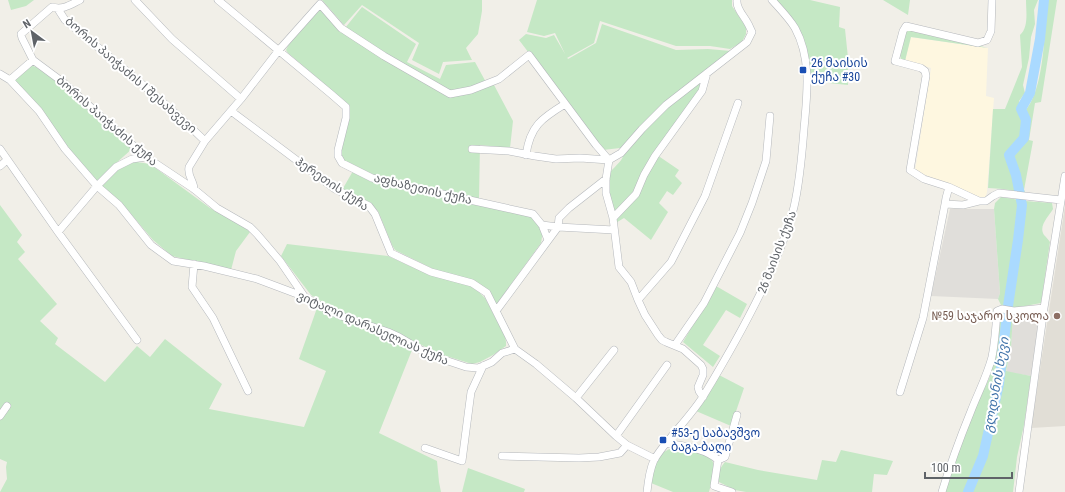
<svg xmlns="http://www.w3.org/2000/svg" width="1065" height="492" viewBox="0 0 1065 492" font-family="'Roboto Condensed','Noto Sans Georgian',sans-serif">
<style>
.commercial{fill:#fef7e0}
.industrial{fill:#e0deda}
.education{fill:#e1ded6}
.green{fill:#c5e8c5}
.lines{fill:none;stroke-linecap:round;stroke-linejoin:round}
.river{stroke:#aadaff;stroke-width:10}
.minor-casing{stroke:#b5b8bc;stroke-width:8}
.minor{stroke:#fff;stroke-width:7}
.transit-dot{fill:#1a4fb4;stroke:#fff;stroke-width:1.5}
.education-dot{fill:#8d6e63;stroke:#fff;stroke-width:1.5}
.labels{text-anchor:middle;dominant-baseline:central;stroke-width:4;stroke-linejoin:round;paint-order:stroke}
.transit-label{font-size:12px;fill:#164399;stroke:#fff;text-anchor:start}
.street-label{font-size:12px;fill:#5f6368;stroke:#fff}
.education-label{font-size:12px;fill:#785e54;stroke:#fff;text-anchor:end}
.water-label{font-size:13px;font-style:italic;fill:#4174aa;stroke:#fff}
</style>
<rect width="100%" height="100%" fill="#f1efe8"/>
<path class="commercial" d="M910 37 988 48 986 96 994 98 987 192 985 199 915 171 931 68 905 61Z"/>
<path class="industrial" d="M950 209H994L1000 293 998 299 931 296Z
M1040 311 1031 376 1006 372 1011 349 1013 314Z"/>
<path class="education" d="M1065 206V426L1031 428Z"/>
<path class="green" d="M8 0H34L26 6 11 10Z
M322 0H482V11L478 34 466 48 472 60 443 62 439 74 412 60 419 43 362 5 344 25Z
M537 0H732V6L746 27V34L742 42 730 49 710 46H676L600 21 594 43 567 58 555 33 544 36 527 32Z
M775 0H810L840 7 839 27 845 29 848 58V85L809 81 807 56Z
M883 0H910L908 15Z
M1026 0H1038L1034 10 1035 24 1031 37 1029 58 1023 85 1025 93 1019 101 1020 108 1019 113 1021 115C1045 96 1045 29 1046 0H1057L1041 102 1035 103 1029 140 1033 141 1024 190 1026 193 1003 189 988 188 993 109H1005L1022 67 1020 35C1029 27 1026 11 1026 0Z
M362 7 416 44 407 62 440 79 446 65 475 62 488 86 494 85 513 121 510 148 480 145 479 199 373 176 345 162 340 151 349 116 350 106 288 53 286 50C292 35 309 20 321 9L341 33Z
M602 24 676 50 708 49 731 51 710 74 657 155 679 170 675 176 682 183 673 195 667 191 659 203 668 212 651 240 624 218 614 224 606 183C608 168 622 165 624 153 625 151 624 148 624 146L620 148 603 150 519 40 526 34 546 38 554 35 568 59 596 43Z
M911 30H915L988 48 911 37 905 61 901 60 900 54 906 32Z
M29 66H33L39 68 64 86 133 148 114 165 98 182 64 144 14 80Z
M137 162 150 164 210 208 240 224 250 232 236 251 231 270 172 256 153 240 120 201 108 193 101 186 118 169 127 163Z
M353 171 532 217C540 227 544 229 541 243L496 305 489 290 435 270 395 250 392 245 378 211 371 204 342 190Z
M1001 197 1025 201 1052 203 1053 209C1049 216 1038 226 1044 235 1046 237 1048 239 1050 242L1041 303 1014 308 1002 307 998 299 1000 293 994 209 995 203Z
M0 205 22 235 17 242 25 252 18 259 57 304 40 321 58 338 55 344 105 382 137 346 150 357 165 339 222 384 209 409 304 427 326 371 299 359 317 308 412 350 379 433 437 461 439 482 441 492H0L7 479 6 467 7 462 0 459Z
M287 244 388 256 423 272 467 284 479 292 485 298 505 336 506 342V346L493 355 480 362 472 364 440 354 409 339 337 310 321 301 311 295 281 256Z
M716 286 747 304 740 318 726 310 703 345 720 356 713 367 683 342Z
M1001 312 1013 314 1011 349 1006 371 1031 376 1024 425 1017 457 1013 492H944L973 410 989 379 994 360Z
M719 375 744 388 731 426 696 411Z
M680 447 710 457C718 466 712 481 709 492H673L651 483C654 463 657 449 680 447Z
M841 450 893 461 887 475 874 474 872 492H746L735 490 719 482C717 473 720 468 725 462L758 470 817 480 822 460 836 462Z
M468 468 525 489 524 492H462Z"/>
<g class="lines">
<path class="river" d="M968 492 983 456 999 384 1008 306 1018 240 1022 205 1016 175 1009 155 1024 138 1026 120 1021 109 1030 93 1040 39 1044 0"/>
<defs>
<path id="minor" d="M80 0C70 5 63 10 52 7L21 34 22 38 33 60 64 83 146 157 194 189 217 208 250 227 257 234 280 261 304 296
M135 0 172 39 241 99
M218 0 331 94 346 107V118L338 150V156L342 163 372 178 397 184 533 214 542 225 548 240
M992 0 991 31 987 40 978 43 906 26 903 31 895 61 921 68 925 71 926 76 910 170 924 179 949 187 979 201H986L993 196 999 193 1061 200
M58 9 65 20C112 59 161 98 205 141
M0 74 10 80 39 111 65 149 97 186 119 205 151 245 173 261 204 266 257 279 305 297 326 309 344 317 388 332 399 337 421 350 439 358 466 367 478 368 483 366 492 362 502 353 515 349
M10 80 33 60
M231 111 335 189 369 206 375 214 391 253 431 272 472 283 487 293 496 311
M0 149 58 232 137 340
M472 149 509 151 535 156 556 159 580 158 609 160
M526 155C530 126 542 118 565 104
M609 160 606 179V193L613 218 619 267 631 282 638 300 645 315 658 335 662 340 666 342 683 349 701 365 703 369V375L698 387 699 391 703 397
M609 160 621 153 642 129 666 105 747 42 752 32C750 28 749 25 747 22 743 15 736 8 737 0
M0 166 7 160
M606 179 569 208 559 218 558 227 496 311 515 349 536 364 576 398 616 436 627 445 655 459
M194 189C194 181 187 176 189 167L205 141 241 99 279 50 320 4 341 28 384 56 450 94 471 90 499 79 529 55 596 145 609 160
M945 204 946 198 949 187
M613 218 636 194 644 175 655 156 702 91 707 73
M542 225 558 227 614 230
M58 232 97 186 116 167 132 159 146 157
M194 264 192 287 213 318 248 391
M638 300 671 262 705 196 738 103
M675 345 704 303 740 233 752 203 766 161 770 116
M900 392 923 318 945 204 963 205 979 201
M576 398 614 350
M0 416 7 406
M616 436 667 365
M666 443C683 446 705 448 718 460
M425 448 462 461 471 392 483 366
M502 456 579 458 599 457 620 453 627 445
M718 460 725 457 737 415
M718 460 714 486 732 492
M647 492C648 482 650 469 654 460 657 455 660 451 663 447 676 430 693 413 704 395 730 352 754 310 774 264 782 245 789 227 794 207 800 181 802 155 804 129 807 95 812 59 795 28 789 18 780 9 772 0
M942 492C950 465 960 438 971 411 978 393 987 376 992 357 995 342 996 327 997 311L1002 309 1014 311 1044 308
M1019 492 1044 308 1065 176"/>
</defs>
<use href="#minor" class="minor-casing"/>
<use href="#minor" class="minor"/>
</g>
<g class="transit-dot">
<rect x="799" y="66" width="8" height="8" rx="2"/>
<rect x="659" y="436" width="8" height="8" rx="2"/>
</g>
<circle class="education-dot" cx="1057" cy="316" r="4"/>
<g class="labels">
<g class="transit-label">
<text x="811" y="63">26 მაისის<tspan x="811" dy="14">ქუჩა #30</tspan></text>
<text x="671" y="433">#53-ე საბავშვო<tspan x="671" dy="14">ბაგა-ბაღი</tspan></text>
</g>
<g class="street-label">
<text transform="translate(131 75) rotate(41)">ბორის პაიჭაძის I შესახვევი</text>
<text transform="translate(107 121) rotate(41)">ბორის პაიჭაძის ქუჩა</text>
<text transform="translate(332 184) rotate(34)">ჰერეთის ქუჩა</text>
<text transform="translate(423 189) rotate(13)">აფხაზეთის ქუჩა</text>
<text transform="translate(777 252) rotate(-69)">26 მაისის ქუჩა</text>
<text transform="translate(373 328) rotate(24)">ვიტალი დარასელიას ქუჩა</text>
</g>
<g class="education-label">
<text x="1049" y="316">№59 საჯარო სკოლა</text>
</g>
<g class="water-label">
<text transform="translate(996 385) rotate(-80)">გლდანის ხევი</text>
</g>
</g>
<g transform="translate(32 32) rotate(328)" stroke="#ffffff" stroke-width="3" paint-order="stroke">
<path d="M0-3L7 15L0 10L-7 15Z" fill="#5f6368"/>
<text y="-6" font-size="11" font-weight="bold" text-anchor="middle" fill="#5f6368">N</text>
</g>
<path d="M925 472v6h87v-6" fill="none" stroke="#5f6368" stroke-width="2"/>
<text x="931" y="472" font-size="12" fill="#5f6368" stroke="#ffffff" stroke-width="3" paint-order="stroke">100 m</text>
</svg>
